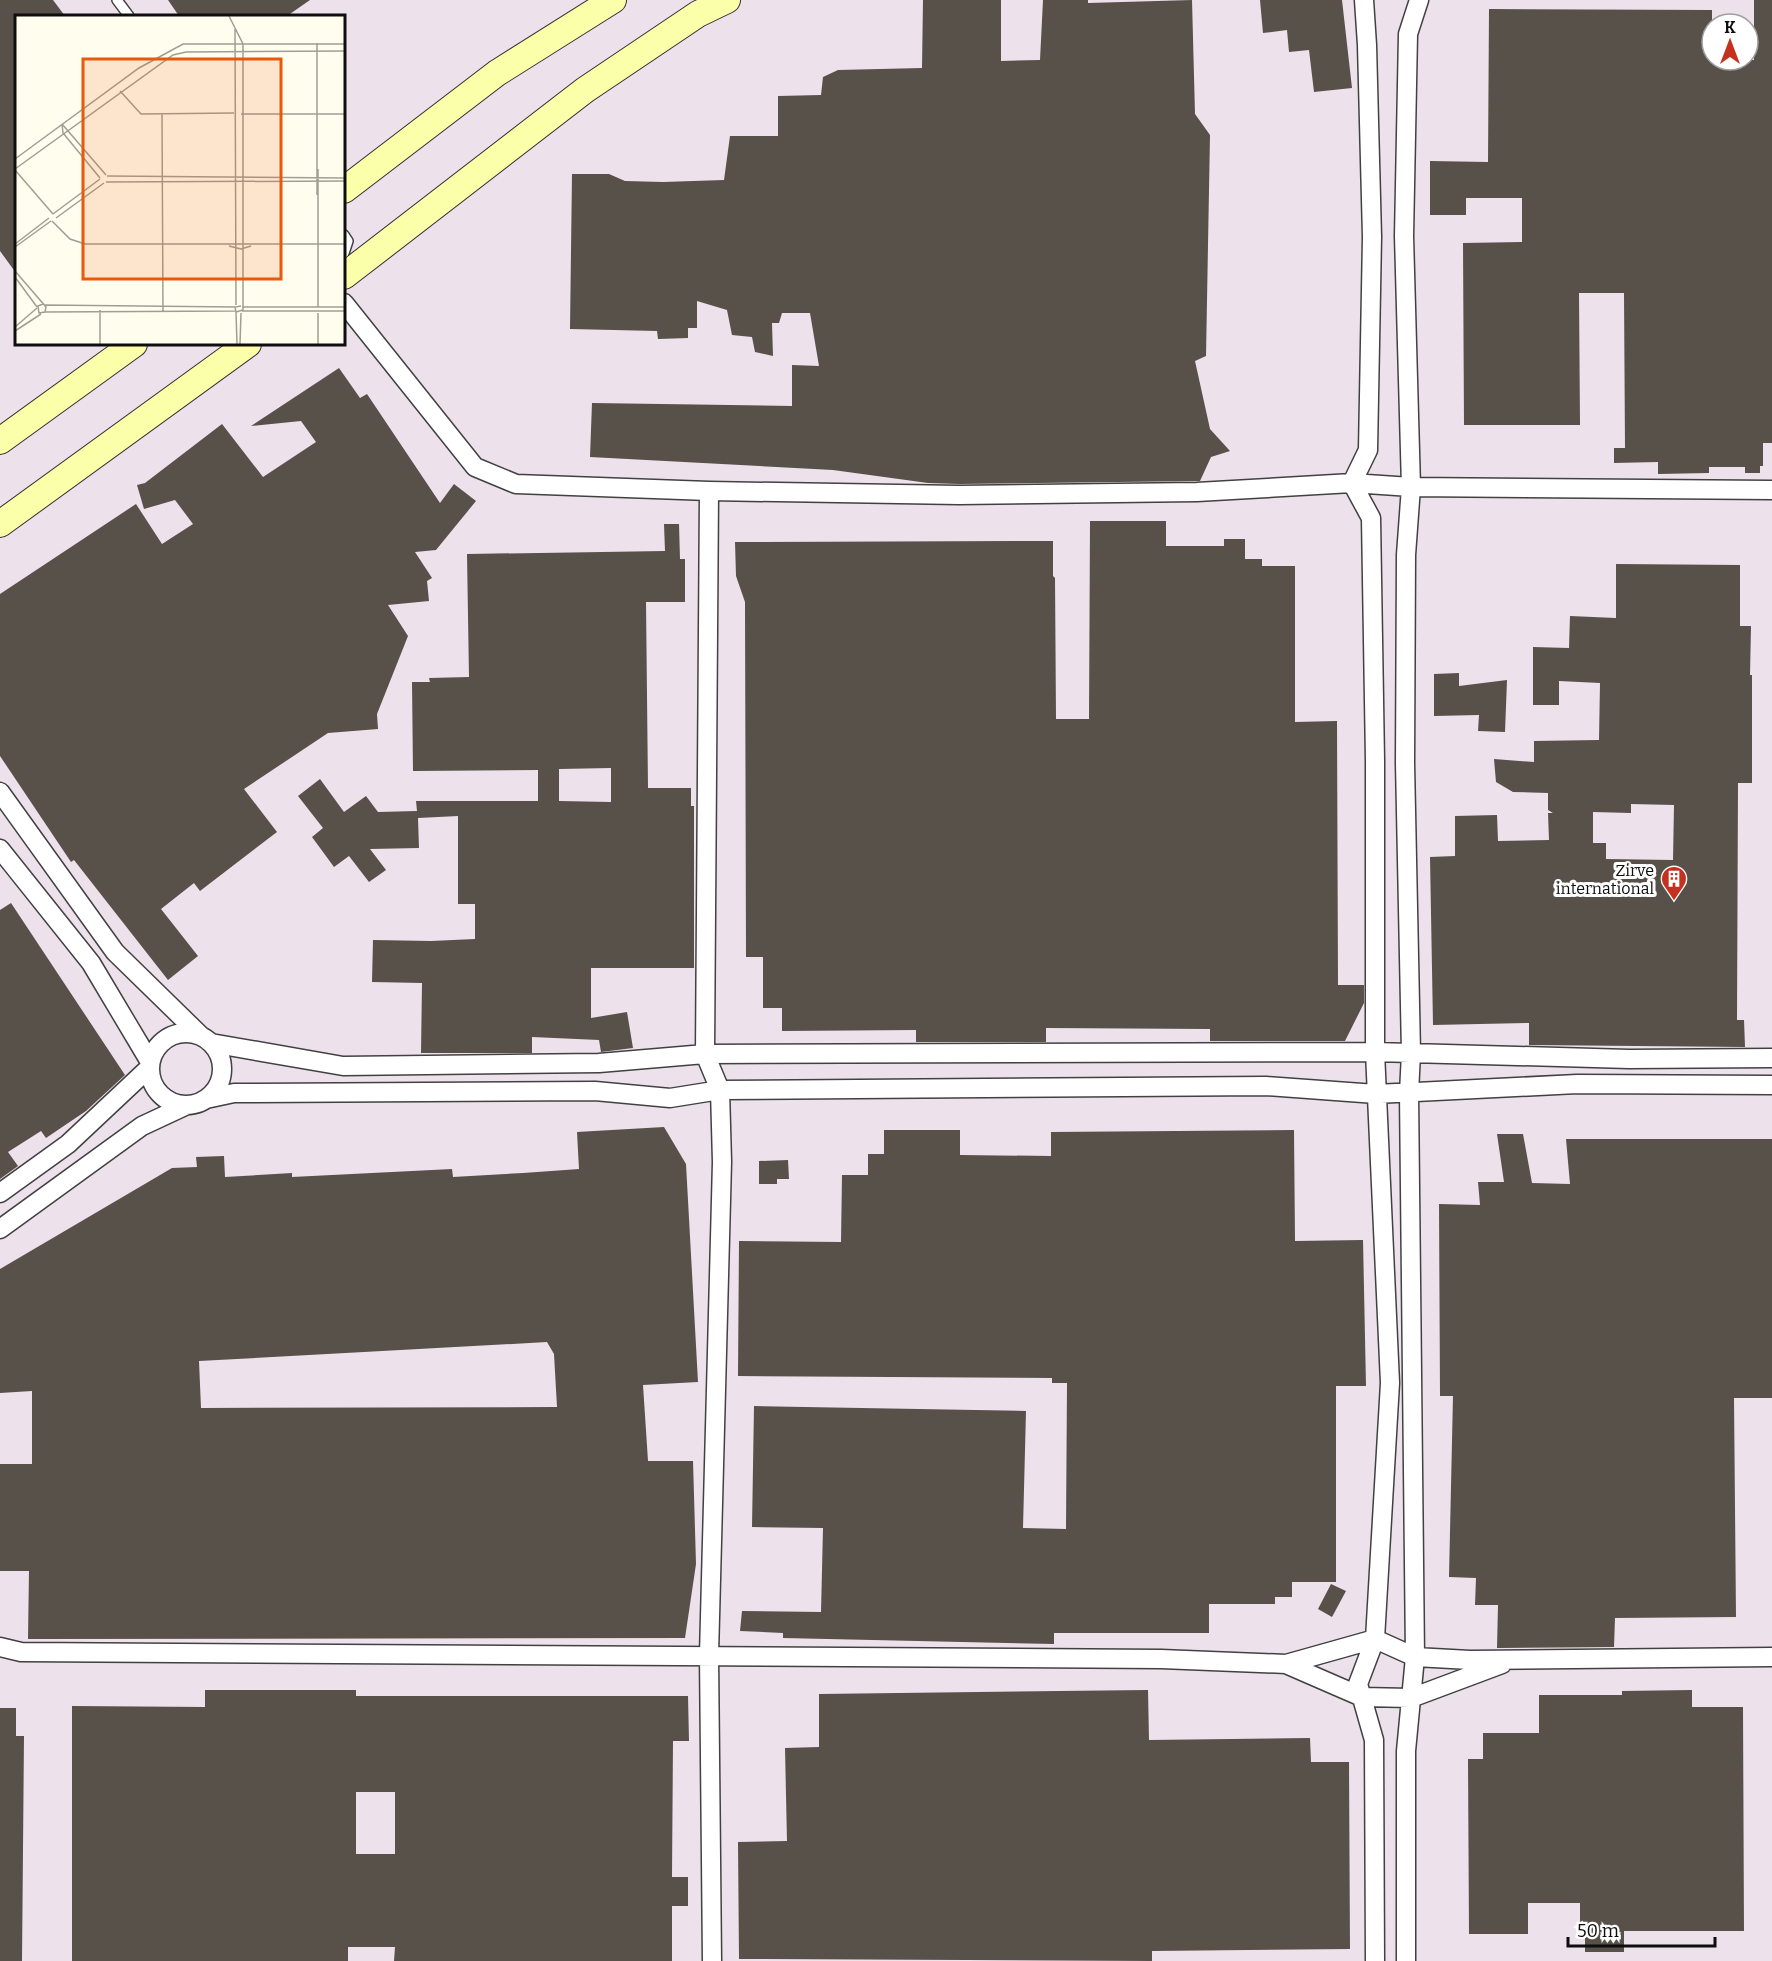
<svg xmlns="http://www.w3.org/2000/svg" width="1772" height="1961" viewBox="0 0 1772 1961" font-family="Bitter,serif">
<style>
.industrial{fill:#ede1ec;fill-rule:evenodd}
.building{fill:#575149;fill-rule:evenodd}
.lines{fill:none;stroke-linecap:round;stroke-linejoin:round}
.lane-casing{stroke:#414141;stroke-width:12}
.street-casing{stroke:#414141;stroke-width:21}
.secondary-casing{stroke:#303030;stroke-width:28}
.lane{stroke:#fff;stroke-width:9}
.street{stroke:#fff;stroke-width:18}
.secondary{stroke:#fbffa9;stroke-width:26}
.labels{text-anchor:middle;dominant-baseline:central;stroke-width:6;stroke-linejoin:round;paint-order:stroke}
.poi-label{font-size:16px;fill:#0e0e0e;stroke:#fff;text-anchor:end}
.inset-road{fill:none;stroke:#9f9e94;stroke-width:1.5}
.view{fill:#e8590c;fill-opacity:0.15;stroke:#e8590c;stroke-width:3}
.inset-edge{fill:none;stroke:#0e0e0e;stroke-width:3}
</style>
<rect width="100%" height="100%" fill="#fffeee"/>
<path class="industrial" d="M0 0H1772V1961H0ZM16 16H344V344H16ZM1712 24H1748V60H1712Z"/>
<path class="building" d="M0 0H53L65 16H16V273L0 251Z
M168 0H310L287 16H179Z
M923 0H1001V61L1040 60 1043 0H1088V3L1192 0 1195 114 1210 135 1206 356 1195 361 1210 429 1230 451 1211 457 1200 481 959 484 928 483 833 470 590 457 592 403 792 406V365L819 366 810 313H782L779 323H772L773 356 755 352 752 337 732 335 727 310 697 301V328H688V338L658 339 657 331 570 329 572 174H609L625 181 663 182 724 180 730 136H778V96L821 95 823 77 838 70 922 68Z
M1260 0H1342L1352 88 1314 92 1309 50 1289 52 1287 30 1263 33Z
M1754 0H1772V443H1763V466H1760V473H1745V467H1709V473L1658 474V462L1614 463V448H1625L1624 293H1579L1580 425H1464L1463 243 1522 242V198H1466V215H1430V161L1488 162 1489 9 1712 10V60H1754Z
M339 368 360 398 367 394 440 503 454 484 476 501 436 550 415 552 432 578 427 581 429 601 388 605 408 636 377 714 378 729 328 733 244 789 277 832 200 891 194 883 161 909 198 956 168 980 74 860 71 862 0 756V594L136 504 162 544 193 524 175 500 144 509 137 485 145 483 222 424 263 477 316 442 301 421 251 426Z
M1090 521H1166V546H1224V539H1245V559H1262V566H1295V722L1337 721 1338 985H1364V1003L1345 1041H1210V1029L1046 1028V1042H916V1030L782 1031V1008H763V957H746L745 602 736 576 735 542 1053 541V576L1055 578 1056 719H1089Z
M664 524H679L680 559H685V602H646L648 788H691V806H694V968H591V1018L627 1012 633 1048 601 1052 599 1040 532 1037V1053H421L422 983 372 982 373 940 431 941 475 939V904H458V816L418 818 419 848 370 849 386 870 369 882 349 856 334 867 312 837 323 828 298 796 320 779 344 812 366 796 378 812 417 811 416 801H538V770L413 771 412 682H430L429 678 469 677 467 554 665 551ZM611 768V802L559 801V769Z
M1616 564 1740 565V626H1751L1750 675H1752V783H1738L1737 1020H1744L1745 1047 1529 1045V1023L1433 1025 1430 857 1455 856V816L1497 815 1498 841 1549 840 1548 813H1553L1548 810V793L1513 792 1496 782 1494 759 1534 762V741L1599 740 1600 683 1559 681V705H1533V647L1569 648 1570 616 1616 618ZM1631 804 1674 805 1673 860 1606 859V843H1593V812L1631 813Z
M1459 673V686L1507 680 1505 732 1478 731 1479 715 1434 716V674Z
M11 903 125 1075 86 1111 46 1138 41 1131 8 1152 18 1166 0 1179V910Z
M664 1127 686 1164 698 1382 643 1385 648 1461H693L696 1564 685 1638 28 1639 29 1571H0V1464H32V1391L0 1393V1269L172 1168 197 1167 196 1157 224 1156 225 1177 292 1173V1177L452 1169 453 1177 523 1173 579 1169 577 1132ZM547 1342 554 1354 557 1407 201 1408 199 1361Z
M884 1130H960V1155L1051 1156V1132L1294 1130 1295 1241 1363 1240 1366 1386H1336V1582H1292V1597H1275V1604H1209V1633H1054V1644L783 1638V1633L740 1631 742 1611 821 1612 823 1528 752 1527 754 1406 1026 1411 1023 1528 1066 1529 1067 1383H1052V1378L738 1376 739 1241 841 1242 842 1175H868V1154H884Z
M1497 1134H1523L1532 1183 1570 1184 1566 1139H1772V1398H1734L1736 1617 1615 1618 1614 1647 1497 1648 1498 1605H1475L1476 1578 1449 1577 1453 1396H1440L1439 1204 1480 1205 1478 1182H1504Z
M788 1160 789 1179H777V1184H759V1161Z
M1331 1584 1346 1591 1332 1617 1318 1609Z
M205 1690H356V1696H688L689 1741H673L672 1877H688V1906H672V1961H394L395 1947H348V1961H72V1706L205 1707ZM356 1792H395V1854H356Z
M1148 1690 1149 1740 1310 1738 1311 1762H1349L1350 1949 1152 1951V1961L739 1959 738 1842 787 1841 785 1748 819 1747V1694Z
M1692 1690V1707H1743L1744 1931H1624V1952H1585V1929H1580V1903H1528V1934H1469L1468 1759H1483V1733H1539V1695H1622V1691Z
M0 1708H16V1736H24L22 1961H0Z"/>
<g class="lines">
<defs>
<path id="lane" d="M117 0 129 16
M344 235 348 241 344 253"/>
<path id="street" d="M1364 0 1367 45 1372 237 1368 450 1352 483 1371 518 1375 761V1052L1390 1383 1375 1639 1358 1684 1374 1740 1375 1961
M344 303 475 467 516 484 709 491 959 495 1197 492 1352 483 1411 487 1772 490
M709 491 705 1054 720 1090 722 1162 709 1655 712 1961
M0 792 115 952 201 1036
M0 849 91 963 150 1062
M150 1069a36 36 0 1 1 72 0a36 36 0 1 1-72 0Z
M211 1043 343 1066 599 1063 705 1054 1375 1052 1629 1059 1772 1058
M206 1099 234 1093 595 1091 670 1098 720 1090 1266 1086 1376 1094 1577 1084 1772 1085
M0 1193 68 1144 150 1067
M0 1229 142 1126 187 1105
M0 1647 21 1652 1161 1659 1286 1664 1375 1639 1415 1657 1470 1660 1772 1657
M1286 1664 1362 1697 1411 1698 1502 1664
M1406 1961V1751L1415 1657 1409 1093 1411 1053 1405 763 1406 555 1411 487 1404 236 1408 34 1419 0"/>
<path id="secondary" d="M344 190 497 73 613 0
M344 276 585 90 698 14 727 0
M0 441 134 344
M0 524 248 344"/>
</defs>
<use href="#lane" class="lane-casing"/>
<use href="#street" class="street-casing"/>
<use href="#secondary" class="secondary-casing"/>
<use href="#lane" class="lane"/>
<use href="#street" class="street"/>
<use href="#secondary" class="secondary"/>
</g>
<defs>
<symbol id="building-pin" viewBox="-11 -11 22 30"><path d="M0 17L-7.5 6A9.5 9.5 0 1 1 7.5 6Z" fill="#c4311f" stroke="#fff"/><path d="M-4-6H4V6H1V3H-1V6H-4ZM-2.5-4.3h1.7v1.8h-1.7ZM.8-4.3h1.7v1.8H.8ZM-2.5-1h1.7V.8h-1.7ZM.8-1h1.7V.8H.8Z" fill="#fff"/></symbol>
</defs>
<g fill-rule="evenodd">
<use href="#building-pin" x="1659" y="864" width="30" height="40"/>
</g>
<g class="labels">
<g class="poi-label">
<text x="1654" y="870">Zirve<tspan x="1654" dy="18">international</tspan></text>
</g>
</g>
<g transform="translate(15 15)">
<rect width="330" height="330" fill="#fffeee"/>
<path class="inset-road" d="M214 1 228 29V295L221 297 220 292 226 291M220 14 221 290M302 28V180M105 76 126 99 219 98M147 99 148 296M226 99H330M47 109 91 160M47 109 48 118 85 163M0 144 124 53 168 29H330M0 154 158 40 171 37 330 36M0 155 38 199M92 161 330 163M91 167 330 166M38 199 85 164M41 203 89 168M37 206 55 224 70 229H330M0 229 34 203M214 231 226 234 236 231M0 232 36 206M0 256 31 292 30 297 24 298 23 291 28 289M0 262 22 292M30 290 220 292M227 292H330M303 292V154M85 295V329M227 296H330M30 297 220 296M221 297 222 329M303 298V329M0 312 22 293M0 316 26 299M225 329 226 298"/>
<path class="view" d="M68 44H266V264H68Z"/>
<rect width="330" height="330" class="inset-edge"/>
</g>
<g transform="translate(1730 42)"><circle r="28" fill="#ffffff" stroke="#9f9f9f" stroke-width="1.5"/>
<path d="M0-4.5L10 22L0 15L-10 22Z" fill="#c4311f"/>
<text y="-9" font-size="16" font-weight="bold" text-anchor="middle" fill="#0e0e0e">K</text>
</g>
<path d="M1568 1937v9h147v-9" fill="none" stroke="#0e0e0e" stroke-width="3"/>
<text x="1577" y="1937" font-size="18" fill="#0e0e0e" stroke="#ffffff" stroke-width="4.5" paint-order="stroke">50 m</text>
</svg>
